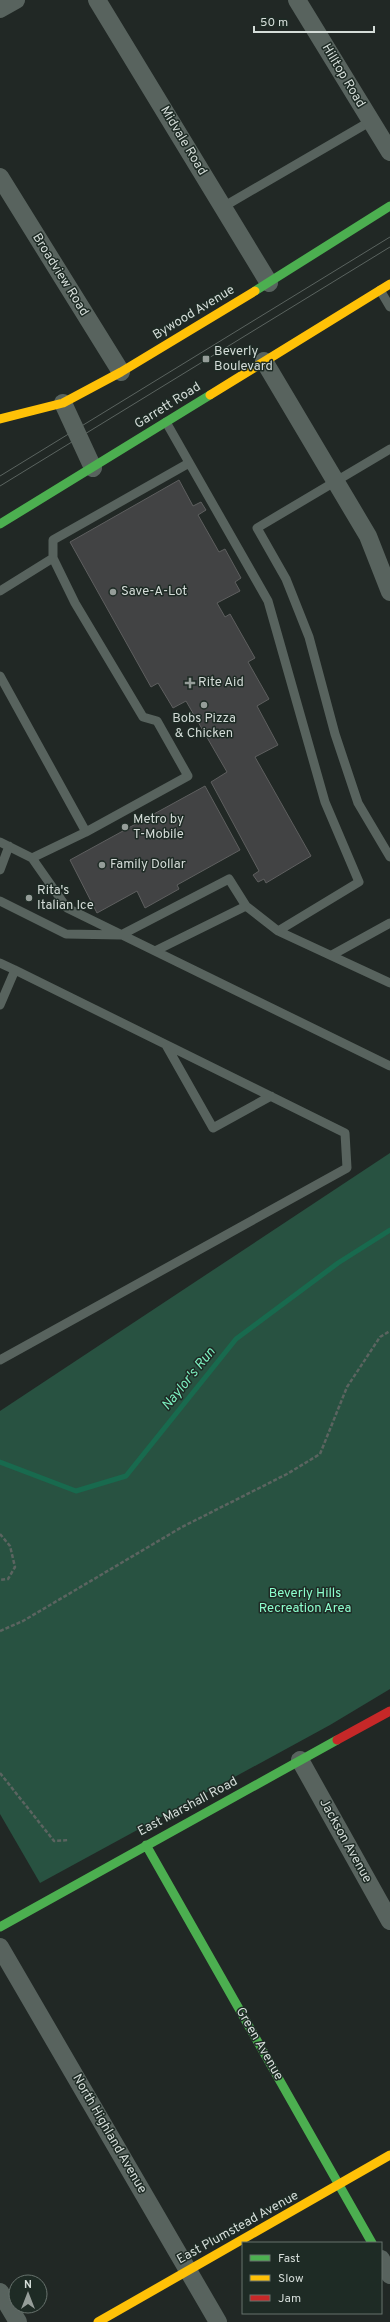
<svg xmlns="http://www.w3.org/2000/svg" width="390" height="2322" viewBox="0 0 390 2322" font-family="Overpass,sans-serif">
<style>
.green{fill:#285241}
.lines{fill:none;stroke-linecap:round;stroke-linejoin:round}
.stream{stroke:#186a4e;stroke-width:5}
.building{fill:#424344;stroke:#5e5f5f}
.path{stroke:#5b6460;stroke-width:2.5;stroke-dasharray:4 2;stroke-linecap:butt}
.lane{stroke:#58635e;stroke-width:9}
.street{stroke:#58635e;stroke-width:18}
.fast{stroke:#4caf50;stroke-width:9}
.slow{stroke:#ffc107;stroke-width:9}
.jam{stroke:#c62828;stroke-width:9}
.tram{stroke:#5a635f;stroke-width:1}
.poi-dot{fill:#959d99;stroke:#1e2b25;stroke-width:1.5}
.labels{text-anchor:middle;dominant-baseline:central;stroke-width:3;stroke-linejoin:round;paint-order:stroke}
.street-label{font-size:13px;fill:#d4dcd8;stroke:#1e2b25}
.poi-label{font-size:13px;fill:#d4dcd8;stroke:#1e2b25;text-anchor:start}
.park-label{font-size:13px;fill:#8dffce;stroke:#1e2b25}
.water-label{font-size:14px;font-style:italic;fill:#7bedbe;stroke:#1e2b25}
</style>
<rect width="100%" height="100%" fill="#212825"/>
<path class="green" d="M390 1153V1689L330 1725 40 1883 0 1814V1411Z"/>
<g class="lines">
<path class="stream" d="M0 1462 76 1491 126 1476 236 1339 338 1263 390 1230"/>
</g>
<path class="building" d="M179 480 193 506 201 502 206 510 198 515 219 552 225 549 241 578 235 582 240 591 217 603 225 617 230 614 255 658 248 662 269 699 257 706 278 745 255 757 311 856 266 883 264 879 258 882 253 875 259 871 211 782 227 772 186 701 173 708 158 683 151 687 70 542Z
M205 786 240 850 177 885 179 889 145 908 137 891 97 913 70 860Z"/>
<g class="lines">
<path class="path" d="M0 1534 10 1546 15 1567 8 1579 0 1580
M0 1631 23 1621 182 1527 287 1474 320 1454 347 1387 380 1337 390 1331
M0 1773 54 1841 69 1840"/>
<path class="lane" d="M223 207 371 121
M380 290 390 307
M166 422 268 601 325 802 359 882 278 931 390 983
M390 449 257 528 286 579 309 637 335 734 358 803 390 857
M53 558V540L189 463
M0 591 53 558 75 603 143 717 157 721 188 776 86 832
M0 676 86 832 32 858
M0 842 32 858 67 908 390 1066
M0 870 9 846
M0 901 66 934 121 935 229 879 246 906 155 951
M246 906 278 931
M332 955 390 923
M0 963 15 970
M0 1005 15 970 345 1133 347 1168 0 1360
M166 1045 213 1128 271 1096"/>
<path class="street" d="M97 0 269 283
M297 0 390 152
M0 9 16 0
M0 177 121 372
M264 361 368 536 390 592
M63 403 93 468
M300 1760 390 1921
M0 1947 218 2322
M381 2259 390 2275
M0 2292 18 2322"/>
<path class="fast" d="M255 291 390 206
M0 524 210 395
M146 1845 372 2243
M0 1927 337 1740"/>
<path class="slow" d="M210 395 390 284
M0 419 63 403 121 372 255 291
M98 2322 390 2155"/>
<path class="jam" d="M337 1740 390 1711"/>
<path class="tram" d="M0 476 390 237
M0 486 390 247"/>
</g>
<g class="poi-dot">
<rect x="202" y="355" width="8" height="8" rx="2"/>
<circle cx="113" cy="592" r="4"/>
<path d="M188 677h4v4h4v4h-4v4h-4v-4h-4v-4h4z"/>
<circle cx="204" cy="705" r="4"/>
<circle cx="125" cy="827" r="4"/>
<circle cx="102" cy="865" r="4"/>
<circle cx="29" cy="898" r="4"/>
</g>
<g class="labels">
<g class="street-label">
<text transform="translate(343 76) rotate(59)">Hilltop Road</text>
<text transform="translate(183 141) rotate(59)">Midvale Road</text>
<text transform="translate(60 275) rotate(58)">Broadview Road</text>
<text transform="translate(194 313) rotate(-31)">Bywood Avenue</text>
<text transform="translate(168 406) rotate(-32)">Garrett Road</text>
<text transform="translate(188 1807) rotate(-28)">East Marshall Road</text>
<text transform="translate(345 1841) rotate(61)">Jackson Avenue</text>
<text transform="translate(259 2044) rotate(60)">Green Avenue</text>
<text transform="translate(109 2134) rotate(60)">North Highland Avenue</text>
<text transform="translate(238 2228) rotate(-29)">East Plumstead Avenue</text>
</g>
<g class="poi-label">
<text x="214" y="352">Beverly<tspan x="214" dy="15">Boulevard</tspan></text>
<text x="121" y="592">Save-A-Lot</text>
<text x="198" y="683">Rite Aid</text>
<text x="204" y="719" text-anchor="middle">Bobs Pizza<tspan x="204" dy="15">&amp; Chicken</tspan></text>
<text x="133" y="820">Metro by<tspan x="133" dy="15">T-Mobile</tspan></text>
<text x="110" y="865">Family Dollar</text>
<text x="37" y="891">Rita's<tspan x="37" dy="15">Italian Ice</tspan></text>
</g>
<g class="park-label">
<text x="305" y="1594">Beverly Hills<tspan x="305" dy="15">Recreation Area</tspan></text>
</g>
<g class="water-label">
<text transform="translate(189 1379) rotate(-51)">Naylor's Run</text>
</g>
</g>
<rect x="242" y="2242" width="140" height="72" fill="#1e2b25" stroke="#67726d"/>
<rect x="250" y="2255" width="20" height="6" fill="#4caf50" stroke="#67726d"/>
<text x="278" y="2262" font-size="12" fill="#d4dcd8">Fast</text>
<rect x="250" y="2275" width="20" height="6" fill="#ffc107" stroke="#67726d"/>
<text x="278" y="2282" font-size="12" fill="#d4dcd8">Slow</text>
<rect x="250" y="2295" width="20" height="6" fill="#c62828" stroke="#67726d"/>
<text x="278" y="2302" font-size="12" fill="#d4dcd8">Jam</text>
<g transform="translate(28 2294)"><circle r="19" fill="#1e2b25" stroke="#67726d"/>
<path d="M0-3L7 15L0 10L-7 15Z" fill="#959d99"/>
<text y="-6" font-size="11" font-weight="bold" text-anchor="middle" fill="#d4dcd8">N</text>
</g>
<path d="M254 26v6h120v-6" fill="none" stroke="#d4dcd8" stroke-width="2"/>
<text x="260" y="26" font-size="12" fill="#d4dcd8" stroke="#1e2b25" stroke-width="3" paint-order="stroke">50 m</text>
</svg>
